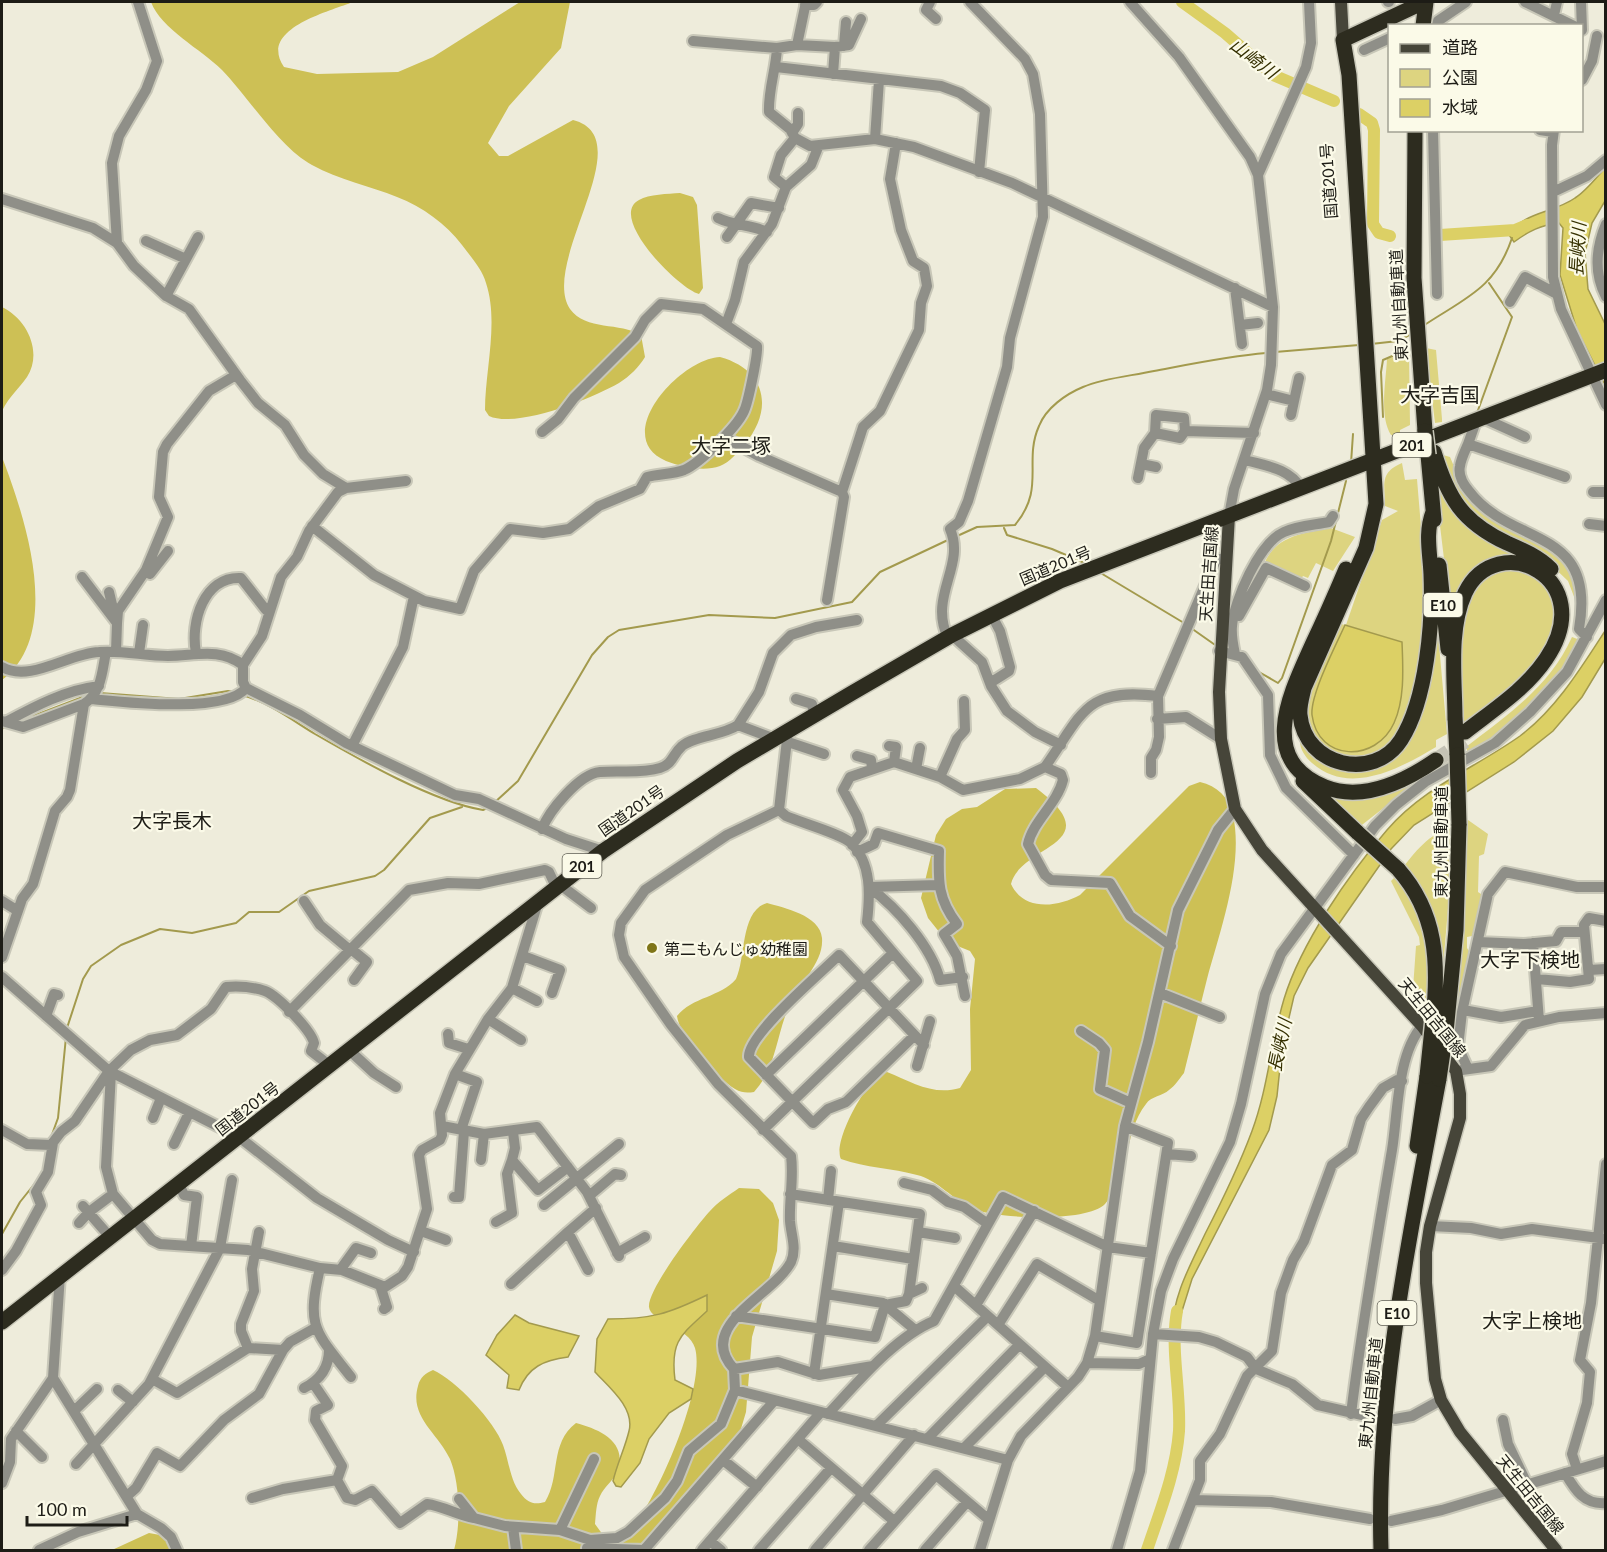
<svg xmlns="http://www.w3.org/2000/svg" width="1607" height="1552" viewBox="0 0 1607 1552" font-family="Lato,'Noto Sans JP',sans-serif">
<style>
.green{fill:#ddd480}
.forest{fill:#cdc055}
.water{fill:#dcd065;stroke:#a39a4d;stroke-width:1.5}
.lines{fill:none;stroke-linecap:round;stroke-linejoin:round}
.stream{stroke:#a39a4d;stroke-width:2}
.river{stroke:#dcd065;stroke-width:12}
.minor-tunnel{stroke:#c4c2b4;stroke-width:10;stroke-dasharray:10 5;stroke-linecap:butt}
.highway-tunnel{stroke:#c4c2b4;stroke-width:15;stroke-dasharray:15 8;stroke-linecap:butt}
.minor-casing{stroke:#c8c7b8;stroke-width:14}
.major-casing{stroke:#c8c7b8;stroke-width:15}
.highway-casing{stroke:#c8c7b8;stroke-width:18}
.minor{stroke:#8f8f88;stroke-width:10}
.major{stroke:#464539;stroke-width:12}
.highway{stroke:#2d2c1f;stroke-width:15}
.highway-bridge-casing{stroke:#c8c7b8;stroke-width:18;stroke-linecap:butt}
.highway-bridge{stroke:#2d2c1f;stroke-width:15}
.poi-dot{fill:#7f7518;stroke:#fbfae8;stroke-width:2}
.labels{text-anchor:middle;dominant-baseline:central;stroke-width:4.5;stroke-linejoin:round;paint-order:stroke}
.shield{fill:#fbfae8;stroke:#605f55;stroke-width:1.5}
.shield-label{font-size:15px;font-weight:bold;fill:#1d1c16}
.street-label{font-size:16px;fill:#1d1c16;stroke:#fbfae8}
.poi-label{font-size:16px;fill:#1d1c16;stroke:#fbfae8;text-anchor:start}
.water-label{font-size:18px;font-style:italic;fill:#353000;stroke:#fbfae8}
.quarter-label{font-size:20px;fill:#1d1c16;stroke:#fbfae8}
</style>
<rect width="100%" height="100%" fill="#eeecdb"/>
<path class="green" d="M1426 348 1436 350 1442 419V422L1435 423Z
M1409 352 1410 425 1400 430V436L1391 435C1379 416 1386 381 1387 359Z
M1443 455 1450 457 1464 490 1479 511 1557 553 1576 579 1578 607 1568 581 1544 558 1474 520 1443 466Z
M1402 463 1405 480 1417 479C1423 554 1435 652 1404 723 1380 779 1303 768 1306 708 1308 683 1331 647 1341 624L1345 625 1314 696 1401 695 1402 642 1346 625 1382 520 1398 511 1385 506C1385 484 1379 473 1402 463Z
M1439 483C1458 527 1485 537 1525 558L1497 559 1451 617 1435 484Z
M1331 528 1355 537 1333 571 1316 563 1308 578 1303 576 1301 579 1265 562C1277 535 1305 533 1331 528Z
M1504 569C1519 569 1540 575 1548 589 1551 595 1558 603 1558 610 1560 654 1500 705 1464 722 1462 678 1449 614 1483 579 1487 574 1497 572 1504 569Z
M1436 611 1447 734 1436 740V747C1399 769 1349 796 1312 763 1305 757 1299 748 1300 739L1348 771 1410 736Z
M1572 637 1580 640C1553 687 1516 726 1468 753L1466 747C1508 715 1550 686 1572 637Z
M1449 764 1404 792 1358 828 1322 792 1331 796Z
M1468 820 1488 834 1484 854 1479 856 1478 892 1484 896 1472 936 1467 937V948L1471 954 1458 1001H1454Z
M1451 829 1449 896 1441 992 1438 938 1402 869C1413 854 1431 831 1451 829Z
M1395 877C1402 883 1406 892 1411 900 1431 934 1430 966 1428 1004L1412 1003 1416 946 1420 945 1419 937 1391 881Z"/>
<path class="forest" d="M151 2H353C328 12 258 29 284 67L317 74 398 72 433 57 520 2H570L561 48 509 106 488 143 499 156H508L573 120C643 138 539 262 570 309 586 331 620 322 641 335L645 357C639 367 630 376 619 383 593 398 517 429 489 416L485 410C485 370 499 322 486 283 482 269 471 257 462 245 446 224 423 207 397 197 370 186 339 180 312 165 280 148 248 97 222 70 201 49 161 29 151 2Z
M680 193 693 197 697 205 703 288 699 294C679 289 607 217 639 200 649 194 668 194 680 193Z
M2 307C27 319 43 352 27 377 18 390 10 395 2 411Z
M720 357C767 370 774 410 744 445 737 453 730 462 720 466 704 472 682 467 666 461 610 437 679 359 720 357Z
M2 457C25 517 64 633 2 680Z
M1200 782C1217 786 1229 797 1233 815 1244 865 1220 931 1207 979 1199 1010 1192 1042 1184 1073 1179 1079 1175 1086 1169 1090 1163 1096 1151 1096 1146 1104 1123 1133 1131 1176 1105 1204 1087 1223 994 1219 971 1208 953 1200 938 1180 917 1175 892 1168 866 1168 841 1159 832 1142 868 1075 887 1072 912 1082 933 1096 960 1088L971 1070 970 1009 975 959 970 951 950 943 940 933 928 918 921 898 936 835 946 819 962 809 977 807 1005 789 1036 788C1112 845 1021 844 1011 884 1024 912 1058 907 1080 895L1189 786Z
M767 903C784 908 820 915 822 938 824 963 799 983 790 1004 776 1034 777 1067 754 1092 747 1093 742 1093 735 1089 718 1079 679 1036 677 1016 692 997 721 997 736 979 746 958 740 911 767 903Z
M739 1188 759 1189 773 1203 779 1220 777 1251 752 1337 746 1412 734 1452 672 1528 644 1550H454C461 1525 460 1483 450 1459 438 1433 409 1417 418 1386 420 1377 426 1373 433 1370 456 1380 495 1422 503 1445 509 1461 510 1481 521 1494 528 1503 534 1505 545 1502 561 1476 549 1444 576 1423 599 1429 629 1442 617 1472 613 1481 604 1487 600 1496 596 1504 596 1514 595 1524L603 1535 619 1538C624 1535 630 1532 633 1527 658 1496 706 1387 695 1348 689 1327 650 1321 649 1307 647 1290 697 1225 710 1211 718 1202 729 1195 739 1188Z
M149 1533 160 1535 177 1550H112Z"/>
<path class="water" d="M1605 168V201L1592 223 1585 253 1588 289 1605 324V385L1577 330 1560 275 1563 228 1559 223C1541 225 1529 231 1514 242L1509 235C1522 212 1554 213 1575 198 1586 191 1596 178 1605 168Z
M1345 625 1402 642C1403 668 1405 699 1394 723 1376 763 1318 762 1312 715 1310 695 1336 645 1345 625Z
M1605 631V659L1582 697 1553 731 1514 762 1414 825 1391 849 1308 968 1294 996 1282 1048 1277 1096 1269 1130 1192 1279 1178 1324 1172 1331C1173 1295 1190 1266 1205 1234 1222 1201 1239 1166 1252 1131 1268 1088 1271 1042 1284 999 1301 943 1349 874 1387 830 1424 787 1475 768 1520 736 1556 709 1581 668 1605 631Z
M707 1295V1311C681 1335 670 1341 675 1380L693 1389 691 1399 669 1413 649 1439 640 1463 621 1487 616 1486 613 1481C617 1464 625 1448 629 1431 635 1408 609 1387 595 1372L597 1339 608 1319C652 1319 668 1314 707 1295Z
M515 1315 529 1323 579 1336 568 1357C544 1360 528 1367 519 1390L507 1388 509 1375 486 1355 497 1335Z"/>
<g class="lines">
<path class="stream" d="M1423 326C1465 298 1495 289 1512 238
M1371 344 1398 341 1411 334
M1275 352 1359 345
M1477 413 1512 317 1489 283
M1383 417 1381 372 1383 360 1397 354
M1351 463 1353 434
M1004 528 1007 535 1052 549 1087 564
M955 537 977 527 1015 525C1046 488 1023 462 1039 426 1046 408 1066 394 1083 387 1104 378 1131 376 1154 371 1191 364 1229 356 1266 353
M1099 572 1184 623
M1191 628 1218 647
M1259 672 1278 683 1282 678 1331 541 1346 481
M100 693 179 699 228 691 234 692
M242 695C268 702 292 720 315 734 360 760 434 802 483 810L487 808
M20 721 88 695
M2 729 5 727
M494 803 518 781 592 655 608 637 619 630 709 615 775 618 852 602 880 572 950 539
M67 1028 83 979 91 966 121 945 160 929 192 933 236 923 249 912H279L309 891 375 876 384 870 430 818 462 807
M50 1140 58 1118 66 1037
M2 1234 20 1202 36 1182"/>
<path class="river" d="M1182 2 1225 33 1273 75 1334 101
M1359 114 1372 123 1374 130 1373 224 1379 233 1390 236
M1440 235 1515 230 1527 225
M1147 1550C1160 1511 1176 1472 1179 1431 1181 1391 1170 1350 1177 1311"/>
<path class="minor-tunnel" d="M1362 1415 1392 1418"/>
<path class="highway-tunnel" d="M1436 760 1465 741"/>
<defs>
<path id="minor" d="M930 2 926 10 936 19
M1130 2 1179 57 1250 157 1258 175 1273 307 1271 365 1267 390 1234 489 1229 516
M1388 2H1389
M1525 2 1574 26
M1581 2 1582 30
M805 5H814L817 2
M1554 15 1557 2
M1437 26 1438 21 1466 2
M693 41 777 48 797 45 806 2
M797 45 835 47 833 74
M844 46 846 22
M835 47 849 45 861 19
M777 48C776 69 768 91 769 112L790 129 795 138 810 146 875 139 914 147 1012 183 1273 307
M1364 50 1390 38
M776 67 941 86 960 93 985 110 979 172
M1582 80 1592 61 1597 36
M1433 130 1437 294
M1540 130 1553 132
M1554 130 1552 145 1553 277 1561 309 1606 405
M792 133 798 124V113
M875 139 879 80
M1258 175 1306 67 1311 43 1309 2
M786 187 774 177 781 155 795 138
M1553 192 1587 176 1606 160
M2 199 93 228 117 243 134 266 166 296 189 309 240 380 258 403 285 425 304 455 323 474 346 488
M718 218C734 226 750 224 767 232
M1606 224C1596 248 1594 274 1606 297
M727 237 751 203 779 208
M146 241 186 259
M117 243 112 163 119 136 146 90 157 61 138 2
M1235 288 1242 344
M166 296 198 237
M1510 302 1525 277 1557 294
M726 324 735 300 744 262 772 224 786 187 811 165 819 145
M1240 325 1258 323
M1266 394 1294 401 1299 378
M1291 415 1294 401
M1483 418 1525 437
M1476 421 1468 444 1565 477
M1185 431 1180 438 1155 433 1156 415 1184 418 1185 431 1254 433
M724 437 759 456 842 492 844 497 827 600
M1468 444C1465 451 1461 459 1460 466 1458 475 1463 484 1469 491 1512 548 1597 525 1579 629L1587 637
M1245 460C1266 466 1289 468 1301 488
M1141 464 1156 467
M1138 478 1144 448 1155 433
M406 481 346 488 338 492 309 531 297 557 281 577 262 636 243 665V682L246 688 300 715 346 743 455 795 479 799 566 839 603 851
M842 492 863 427 880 411 919 330 921 303 927 286 924 268 913 261 901 230 890 179 896 143
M1593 492H1606
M1589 524 1606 526
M312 526 374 575 424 601 460 609 474 571 510 529 543 533 569 529 599 506 640 489 647 477C659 474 674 474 684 470 700 463 737 427 744 411 748 403 758 355 757 346L703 309 661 304 645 320 635 337 574 398 558 419 542 432
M150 574 168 551
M82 577 117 623 116 652
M109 592 115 617
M1235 615 1239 616 1266 568 1305 586
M117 623 118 611 146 570 168 517 159 497 163 452 167 444 209 391 236 375
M952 635 982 662 991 686 1007 711 1035 732 1061 745
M948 638C928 596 966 566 950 529L959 522 968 501 1007 367 1010 338 1043 217 1040 114 1033 74 1025 59 970 2
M1219 651 1242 657 1268 695 1270 755 1286 788 1354 855
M139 653 143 625
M196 653C190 622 204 576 241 578L266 610
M1235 654C1233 645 1231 636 1232 626 1234 601 1259 543 1284 532 1297 526 1314 525 1329 522L1333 516
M2 667C30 683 69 653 99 652 122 650 145 656 168 656 195 656 219 647 243 665
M990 683 1009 671 1010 667 1000 631 991 614
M1158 696C1085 687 1083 713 1045 767L1061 774 1063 780C1057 804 1033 821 1028 844L1045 875 1051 880 1110 883 1130 916 1171 946
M91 699C123 702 226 714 246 688
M796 699 812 704 814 715
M1157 719 1186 717 1221 739
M2 721 23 727 84 704
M6 722C35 706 66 690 99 686
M738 725 759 692 773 653 791 635 816 627 857 620
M788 742 824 754
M352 746 403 647 414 596
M889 746 896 747 894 762
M857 756 871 760 872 768
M916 769 920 748
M1151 773V758L1156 750 1159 737 1158 696 1216 560 1224 558
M940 777 957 739 965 730 964 701
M779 810 727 835 645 890 621 923 619 935 624 957 671 1025 718 1084 791 1156C794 1177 789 1200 790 1221 791 1235 797 1248 791 1262 774 1295 694 1326 734 1369L778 1362 819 1375 873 1366
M779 810 788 731
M542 829C549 811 579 774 600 772 620 770 640 774 660 768 673 764 672 755 682 746 694 736 724 735 738 725L775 739
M852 845 862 832 857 816 843 790 850 777 894 762 940 777 963 790 1020 779 1045 767
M857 852 874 844 878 833 939 851C938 882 938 899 957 924L944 934 957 956 965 996
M559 884 591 908
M869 887C897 908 931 946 940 980L963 977
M869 887 938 885
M2 901 18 911
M304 901 320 925 350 950
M1478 942 1524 944 1556 941 1561 932H1583
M1533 943 1539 1021
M351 949 367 962 354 980
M523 956 560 970 552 993
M2 957 22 899 33 884 55 811 67 797 70 790 84 704C102 692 102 671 106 652
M1589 970 1606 969
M2 977 109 1071 239 1137 317 1198 388 1240 414 1252
M1537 979 1570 982 1589 979 1584 925 1589 918 1606 921
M512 988 537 1001
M1160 993 1220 1017
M1463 1010 1501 1017 1538 1011
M289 1012 409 890 448 883 479 884 545 870 549 872 556 887
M46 1016 54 994 58 995
M488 1019 521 1040
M1081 1031 1099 1043 1105 1050 1100 1089 1131 1103
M448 1034 449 1043 468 1049
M914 1036 846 1102 828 1109 813 1123 749 1057C747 1035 821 973 839 955L924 1045
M349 1050 374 1073 396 1087
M917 1066 930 1021
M1468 1069 1458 1047 1462 1012 1488 894 1505 872 1577 887H1606
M1462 1070 1491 1066 1525 1025 1559 1017 1606 1013
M111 1072 106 1167 113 1194 152 1240 160 1244 248 1250 320 1268 342 1270 385 1287 402 1276 408 1267 427 1209 419 1155 422 1150 440 1140 442 1135 440 1113 455 1074 488 1019 512 988 538 902
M455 1074 477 1082 461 1130
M766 1075 893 953
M153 1118 161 1098
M442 1126 484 1134 537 1127 587 1192 619 1256
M2 1130 27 1144 51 1145 61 1132 75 1121 109 1071 131 1050 150 1040 177 1035 211 1009 226 987C239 986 253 987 265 991 278 996 311 1030 314 1043L311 1051 329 1065
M763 1130 917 981 867 922C870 896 872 863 851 843 842 834 799 822 786 816L779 810
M513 1132 515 1148 512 1160 538 1190 568 1167
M231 1133 248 1107
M174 1144 189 1113
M1167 1154 1191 1156
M481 1160 484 1134
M904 1183 932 1190 948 1202 964 1207 988 1224
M179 1184 184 1195 197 1197 191 1246
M790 1194 920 1214 909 1294 906 1301 885 1305
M589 1196 615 1174 621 1175
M454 1197H459L464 1131
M828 1200 831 1171
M544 1205 619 1144
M83 1206 110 1237
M496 1222 512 1213 507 1174 512 1160
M79 1223 89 1212 113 1194
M1430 1226 1471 1228 1501 1234 1532 1229 1606 1239
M421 1231 446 1240
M918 1232 955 1238
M833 1246 913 1259
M617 1253 645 1237
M343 1266 356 1248 371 1253
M320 1268C306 1328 315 1331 351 1377
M2 1270 16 1251 41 1205 36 1192 48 1172 53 1143
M588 1270 568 1232 596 1208
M60 1275 53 1378 137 1514 161 1528 171 1537 177 1550
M511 1284 568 1232
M380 1285 387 1307 384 1309
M954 1286 1068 1387
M826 1294 883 1303 914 1329
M909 1294 922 1288
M976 1305 1034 1211
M736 1316 875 1337 885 1305
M998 1325 1037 1264 1100 1301
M1153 1334 1199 1337 1216 1342 1247 1357 1256 1369 1292 1384 1318 1405 1362 1415
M1095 1336 1137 1343 1168 1143 1125 1126
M248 1348 241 1331V1324L254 1291 252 1269 259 1232
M283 1350 290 1342 315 1328
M1087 1363 1139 1364 1150 1359
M814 1374 839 1202
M313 1383 328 1405 316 1411 315 1420 342 1466 337 1480 347 1498 355 1500 372 1491 400 1523 427 1504C443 1506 457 1515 474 1518
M304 1388C320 1380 329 1368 329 1350
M118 1390 133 1402
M735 1390 1008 1460
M74 1411 97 1389
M828 1414C857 1383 895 1337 934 1321L1003 1197 1108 1247 1151 1253
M1351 1414C1362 1325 1377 1238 1392 1150 1398 1113 1397 1055 1422 1026
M1395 1419 1412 1416 1441 1400
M1503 1420 1508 1444 1527 1484
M877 1425 987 1317
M16 1431 42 1457
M928 1438 1019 1345
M799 1440 894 1521
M964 1448 1045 1367
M723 1460 757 1487
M76 1464 149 1384 220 1248 232 1180
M1577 1469 1572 1454 1587 1403 1590 1372 1580 1360 1591 1303 1606 1164
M1565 1473C1575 1490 1584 1505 1606 1503
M2 1483 10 1462 11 1439 53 1378
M127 1496 136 1488 157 1453 180 1466 224 1420 259 1394 283 1350 248 1348 177 1393 152 1379
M252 1498 283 1489 337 1480
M459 1499 474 1518 505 1526 560 1530 590 1540 617 1538 628 1532 665 1498 677 1481 689 1451 721 1424 735 1390 734 1369
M1193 1500 1271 1502 1370 1519
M1391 1521 1442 1510 1606 1461
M513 1527 516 1550
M560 1530 594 1459
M710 1541 721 1550
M587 1548 644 1550
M39 1550 78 1532 137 1514
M644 1550 774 1401
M702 1550 821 1412
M759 1550 831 1468
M815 1550 914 1435
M869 1550 936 1475 988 1519
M925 1550 967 1502
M980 1550 1008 1460 1021 1436 1078 1377 1087 1363 1095 1336 1125 1126 1148 1042 1178 910 1218 830 1235 809
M1117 1550 1140 1471 1153 1334 1161 1291 1173 1259 1230 1142 1241 1104 1265 994 1281 954 1375 826 1396 805 1425 782 1495 743 1530 712 1567 672 1606 600
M1173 1550 1200 1480V1461L1220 1434 1247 1376 1272 1351 1281 1293 1293 1260 1304 1241 1332 1165 1352 1150 1361 1119 1369 1107 1383 1088 1397 1080 1402 1081"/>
<path id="major" d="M1341 2 1343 40
M1229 516 1219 692 1221 739 1235 809 1262 850 1422 1026 1456 1071 1460 1094V1118L1430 1226 1426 1252V1283L1435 1379 1441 1400 1460 1432 1556 1550"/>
<path id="highway" d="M1423 26 1426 2
M1343 40 1349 75 1376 504 1366 548 1304 688C1302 697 1299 706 1300 715 1305 767 1374 782 1401 740 1427 699 1433 622 1431 574 1430 552 1425 533 1433 512
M1343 40 1424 2
M1415 130 1414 278 1425 431
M1434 452C1448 498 1462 522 1507 543 1523 550 1539 557 1551 569
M1428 455 1434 520
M1439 565 1448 649
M1346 569C1335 595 1324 620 1312 645 1291 692 1256 759 1325 787 1363 802 1404 782 1436 760
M1455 717 1457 755
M1455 720C1455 680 1448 630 1465 593 1497 527 1601 578 1546 659 1526 689 1493 710 1465 732
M1303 781 1358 833
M1398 869C1437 913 1439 963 1433 1019
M1446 1032 1456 930 1459 824
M1417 1146 1427 1076
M2 1322 603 851 737 761 852 693 952 635 1060 581 1606 370
M1381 1550C1376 1391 1410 1235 1439 1079"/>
</defs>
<use href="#minor" class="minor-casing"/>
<use href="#major" class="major-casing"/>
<use href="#highway" class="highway-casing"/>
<use href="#minor" class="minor"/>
<use href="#major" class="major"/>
<use href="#highway" class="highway"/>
<defs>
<path id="highway-bridge" d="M1425 431 1428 455
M1457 755 1459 824
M1358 833 1398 869
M1427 1076 1433 1019
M1439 1079 1446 1032"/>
</defs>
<use href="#highway-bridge" class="highway-bridge-casing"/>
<use href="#highway-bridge" class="highway-bridge"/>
</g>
<circle class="poi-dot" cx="652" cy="948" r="6"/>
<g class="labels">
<g class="shield">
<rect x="1392.5" y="433" width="39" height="24" rx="4.5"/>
<rect x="1423.5" y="593" width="39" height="24" rx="4.5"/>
<rect x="562.5" y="854" width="39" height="24" rx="4.5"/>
<rect x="1377.5" y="1301" width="39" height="24" rx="4.5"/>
</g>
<g class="shield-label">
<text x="1412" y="445">201</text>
<text x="1443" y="605">E10</text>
<text x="582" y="866">201</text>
<text x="1397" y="1313">E10</text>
</g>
<g class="street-label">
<text transform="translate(1328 181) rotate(-94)">国道201号</text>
<text transform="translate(1398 305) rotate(-93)">東九州自動車道</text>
<text transform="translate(1055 565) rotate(-23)">国道201号</text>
<text transform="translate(1208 574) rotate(-86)">天生田吉国線</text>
<text transform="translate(631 810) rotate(-35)">国道201号</text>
<text transform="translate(1440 842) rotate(-90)">東九州自動車道</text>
<text transform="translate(1433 1017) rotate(51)">天生田吉国線</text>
<text transform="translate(247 1108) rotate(-38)">国道201号</text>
<text transform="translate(1370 1393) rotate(-84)">東九州自動車道</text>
<text transform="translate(1531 1494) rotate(51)">天生田吉国線</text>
</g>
<g class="poi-label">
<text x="664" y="948">第二もんじゅ幼稚園</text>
</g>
<g class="water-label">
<text transform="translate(1254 58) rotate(37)">山崎川</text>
<text transform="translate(1577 249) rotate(-87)">長峡川</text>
<text transform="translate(1279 1045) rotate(-78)">長峡川</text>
</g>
<g class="quarter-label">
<text x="1440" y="394">大字吉国</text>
<text x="731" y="445">大字二塚</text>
<text x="172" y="820">大字長木</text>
<text x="1530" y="959">大字下検地</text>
<text x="1532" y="1320">大字上検地</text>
</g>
</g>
<rect width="1607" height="1552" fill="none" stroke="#1d1c16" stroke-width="6"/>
<rect x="1388" y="24" width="195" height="108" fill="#fbfae8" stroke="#a2a194" stroke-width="1.5"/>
<rect x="1400" y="44" width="30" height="9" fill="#464539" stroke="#a2a194" stroke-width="1.5"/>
<text x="1442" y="54" font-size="18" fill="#1d1c16">道路</text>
<rect x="1400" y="69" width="30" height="18" fill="#ddd480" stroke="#a2a194" stroke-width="1.5"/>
<text x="1442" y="84" font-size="18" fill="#1d1c16">公園</text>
<rect x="1400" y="99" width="30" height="18" fill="#dcd065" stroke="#a2a194" stroke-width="1.5"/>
<text x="1442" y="114" font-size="18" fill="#1d1c16">水域</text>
<path d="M27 1516v9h100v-9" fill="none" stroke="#1d1c16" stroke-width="3"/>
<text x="36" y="1516" font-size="18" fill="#1d1c16" stroke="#fbfae8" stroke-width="4.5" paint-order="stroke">100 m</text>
</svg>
